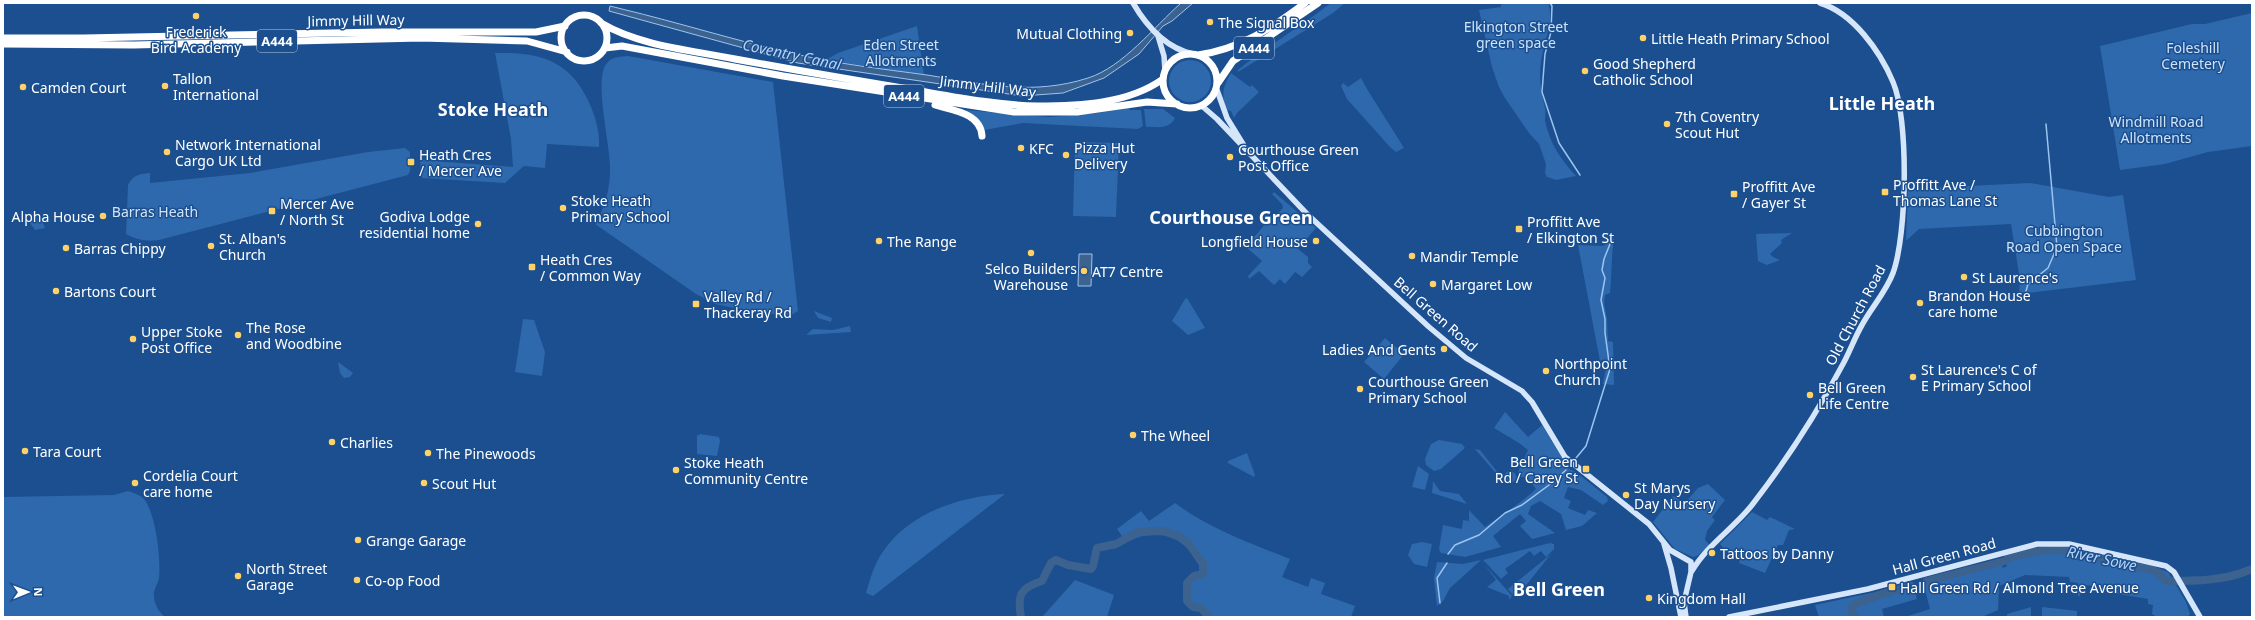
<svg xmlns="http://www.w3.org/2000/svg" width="2255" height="620" viewBox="0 0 2255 620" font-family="'Noto Sans',sans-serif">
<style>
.green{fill:#2e69ad}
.water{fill:#3c6290;stroke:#9cc4f0}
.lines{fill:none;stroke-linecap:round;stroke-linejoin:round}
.stream{stroke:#9cc4f0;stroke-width:1.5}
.river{stroke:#3c6290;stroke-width:8}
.secondary{stroke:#d6e6fa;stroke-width:5.5}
.highway{stroke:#fff;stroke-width:7}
.poi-dot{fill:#ffd166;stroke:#1b4f8f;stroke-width:1.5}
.labels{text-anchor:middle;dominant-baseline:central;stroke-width:3;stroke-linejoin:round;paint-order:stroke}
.shield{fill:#1b4f8f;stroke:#bbcadd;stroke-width:1}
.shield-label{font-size:13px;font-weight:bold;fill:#fff}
.street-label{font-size:14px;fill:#fff;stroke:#1b4f8f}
.poi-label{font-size:14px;fill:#fff;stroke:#1b4f8f;text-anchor:start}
.park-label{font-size:14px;fill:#cfe3fa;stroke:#1b4f8f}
.water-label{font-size:15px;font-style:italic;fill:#b5d3f5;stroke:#1b4f8f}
.district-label{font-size:18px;font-weight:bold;fill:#fff;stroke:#1b4f8f}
</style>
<rect width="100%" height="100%" fill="#1b4f8f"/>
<path class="green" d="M1331 3H1345L1333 13 1238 72V70C1267 46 1300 27 1331 3Z
M1501 3H1548C1554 18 1546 36 1543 51 1538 71 1540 89 1545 108 1546 112 1545 116 1545 120 1549 142 1561 160 1576 176L1556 180 1547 177 1545 173 1546 164 1539 144 1529 133 1505 98 1499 87 1492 67 1479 10 1501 7Z
M2252 13V146L2208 152 2165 164 2120 170 2100 46 2192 24H2205Z
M917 26 924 75 826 60 838 53Z
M495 53C538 52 568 59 588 100 595 115 600 131 599 147L547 144 545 168 524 166 505 183 422 178 420 160 513 167 511 139Z
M628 56 773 82 798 311 791 315 759 313 715 304 696 294 595 224C605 208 610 189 610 169 611 147 592 75 608 62 614 56 621 57 628 56Z
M1169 81a21 21 0 1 1 42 0a21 21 0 1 1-42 0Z
M1231 73 1250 87 1252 85 1259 92 1237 113 1234 118 1231 111 1226 110C1221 95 1223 86 1231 73Z
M1361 78 1367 89 1404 148 1396 152 1390 147 1347 99 1341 86 1343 83 1348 87Z
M1129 108 1130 110H1141L1143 126 1138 129 1023 123 984 130 965 110 1049 117 1097 113Z
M1144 109H1163L1175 118C1168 131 1156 126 1146 127Z
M1075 142 1119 143 1116 217 1073 216Z
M405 148 410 152V171L408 175 159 240C148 242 136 240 126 234L128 185C133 175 139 174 150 173V183L250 173 368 152Z
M2030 183 2109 197 2123 195 2136 280 2019 294 2020 280 2011 224 1919 229 1906 241 1908 189Z
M1274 192 1316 228 1298 249 1308 257V263L1312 267 1302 277 1295 272 1285 284 1280 279 1274 285 1259 271 1249 279 1248 276 1262 261 1246 247 1271 217 1273 218 1283 208 1282 204 1272 194Z
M30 212 42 221 45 228 35 230 30 223Z
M1792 233 1781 240 1782 243 1770 254 1773 257 1780 260 1767 265 1758 261 1756 234Z
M1609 238 1614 239C1611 256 1612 275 1610 293L1605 295 1604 303 1607 318 1608 341 1613 342 1614 385 1603 384 1607 362 1605 359 1600 361 1578 245 1603 246 1607 243 1605 239Z
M1187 298 1205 328 1188 335 1172 321 1185 299Z
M814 311 832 318 831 322 818 318Z
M523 319 534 320 545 352 542 376 515 372Z
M850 326 851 332 806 335 813 329 833 330Z
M1385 338 1404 354 1384 379 1364 362Z
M338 362 353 373 350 377 344 378 340 373Z
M1505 412 1528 437 1542 425 1569 469 1576 472 1607 497 1608 501 1603 505 1581 490 1568 487 1564 498 1571 501 1568 508 1585 515 1588 510 1597 513 1582 526 1566 530 1561 514 1540 501 1531 506 1528 514 1555 533 1532 539 1520 526 1526 521 1520 514 1493 536 1501 547 1465 557 1441 553 1439 549 1443 525 1462 529 1463 520 1469 521V510L1485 527C1502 515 1521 503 1536 489L1527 477H1519L1518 472 1528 450 1519 443 1494 428Z
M700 434 719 437 720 441 717 456 697 454V436Z
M1439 440 1462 444 1465 448 1441 469 1434 471 1426 465 1425 459 1431 444Z
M1475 449 1480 450 1499 474 1500 478Z
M1247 453 1255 475 1254 477 1228 463V461Z
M1418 466 1429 474 1425 490 1412 487Z
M1504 477a6 6 0 1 1 12 0a6 6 0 1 1-12 0Z
M1433 481 1440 491 1459 494 1467 504 1432 493Z
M1708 484 1725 500 1712 517 1715 520 1707 531 1705 540 1710 545 1697 556 1693 557 1675 549 1653 522 1673 496 1685 503 1698 488Z
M128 491C134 493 140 495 144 499 156 514 161 559 159 578 158 584 153 590 154 596 154 604 159 612 165 617H3V497L114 495Z
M1005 494 873 596 866 593C870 579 874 565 882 553 908 513 960 496 1005 494Z
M1175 503C1210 529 1250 543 1290 559L1282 577 1308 587 1311 578 1325 583 1321 594 1355 606 1351 617H1207C1199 606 1194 610 1186 604V580L1200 572C1201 564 1197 561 1193 555 1177 532 1151 530 1126 542L1117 529 1141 511 1149 521Z
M1752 512 1767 520 1770 517 1795 529 1789 530 1783 545H1778L1765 573 1739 563 1740 561 1736 558 1734 560 1720 544Z
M1422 542 1432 544 1427 567 1414 564 1408 555 1412 544Z
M1550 543 1554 544V549L1546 557 1541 551 1534 556 1530 551 1505 569 1508 573 1501 579 1483 560Z
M2049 547 2072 549 2155 567 2168 572 2186 602 2190 614 2187 617H2157L2152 614 2153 605 2148 604V599L2100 591V586L2081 585 2080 596H2078V583L2070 582 2069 577 2025 575 1999 586 1998 610 1982 617H1905L1930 609 1924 586 1925 581 1999 559 2003 568 2007 566 2005 559 2008 557Z
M1551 554 1528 583 1514 596 1508 589Z
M1481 560 1450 588 1443 601 1437 606 1434 578 1437 562 1463 564Z
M1483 563 1512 596 1509 600V596L1487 587 1496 580Z
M1075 580 1114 595 1107 617H1042Z
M1913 584 1917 599 1882 609 1884 617H1819L1815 605Z
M2031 607V616L2036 617H2007V614Z
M2042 607 2077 611V617L2042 616Z"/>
<path class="water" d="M1181 3H1193L1172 21 1163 26 1139 54 1104 78 1063 93 1022 96 798 63 609 11 610 6 622 9C680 23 737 41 795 54 838 64 883 69 927 75 983 84 1032 96 1088 78 1123 67 1154 27 1181 3Z
M1079 254H1092L1091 286H1078Z"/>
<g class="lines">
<path class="stream" d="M1550 3 1552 6 1551 32 1545 54 1542 92 1559 143 1580 175
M2026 291 2028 284 2048 268 2057 247 2046 124
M1576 458 1586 446 1610 369 1605 333V319L1601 300 1605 278 1602 270 1604 259 1612 239
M1555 480 1566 470
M1448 554 1455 545 1479 535 1505 513 1522 505 1553 482
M1440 603 1437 578 1447 563"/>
<path class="river" d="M1927 581 2005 561 2008 558C2060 543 2075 551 2125 565 2142 571 2152 563 2166 581 2195 581 2225 581 2252 569
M1021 617C1017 595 1020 588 1042 581L1051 563 1056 560 1068 565 1091 569 1093 566 1097 548 1116 544 1138 532 1164 531 1180 537 1189 544 1203 564V574L1194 576 1187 583V601L1193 607 1201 608 1209 617
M1855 617 1851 609 1853 605 1882 594 1911 586"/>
<path class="secondary" d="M1133 3C1147 27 1166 48 1193 54
M1158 36 1164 56 1165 71
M1217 90 1227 118 1243 144
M1202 106 1217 119 1307 214 1429 327 1466 358 1522 391 1532 402 1565 457 1649 524 1670 550 1691 562V572L1684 602 1686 617
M1664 544 1671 568 1681 617
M1692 571C1707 545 1734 528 1752 505 1786 461 1817 413 1843 364 1850 351 1855 337 1862 325 1871 308 1886 292 1893 273 1907 235 1909 119 1893 82 1880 51 1853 13 1820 3
M1729 617 1868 589 2037 544H2069L2166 566 2174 572 2200 617"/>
<path class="highway" d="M561 38a23 23 0 1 1 46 0a23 23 0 1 1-46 0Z
M601 23C640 46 691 50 735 59 795 70 854 80 914 90 955 97 996 105 1037 106 1079 106 1128 104 1163 79
M3 38H84L382 32H536L565 26
M3 44 134 45 421 38 527 41 567 52
M605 48 622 46 783 76 1014 112H1077L1147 102 1177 104
M1163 81a27 27 0 1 1 54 0a27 27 0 1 1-54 0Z
M1198 55C1240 49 1272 28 1305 3
M1218 83 1233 61 1318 3
M935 105C952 110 981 113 982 136"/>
</g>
<g class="poi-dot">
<circle cx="196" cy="16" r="4"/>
<circle cx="1210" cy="22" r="4"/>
<circle cx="1130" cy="33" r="4"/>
<circle cx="1643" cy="38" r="4"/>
<circle cx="1585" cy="71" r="4"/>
<circle cx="165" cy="86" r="4"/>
<circle cx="23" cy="87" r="4"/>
<circle cx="1667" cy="124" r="4"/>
<circle cx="1021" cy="148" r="4"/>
<circle cx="167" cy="152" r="4"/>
<circle cx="1066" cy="155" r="4"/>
<circle cx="1230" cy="157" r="4"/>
<rect x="407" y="158" width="8" height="8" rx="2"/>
<rect x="1881" y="188" width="8" height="8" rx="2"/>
<rect x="1730" y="190" width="8" height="8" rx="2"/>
<circle cx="563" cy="208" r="4"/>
<rect x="268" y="207" width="8" height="8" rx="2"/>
<circle cx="103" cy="216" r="4"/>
<circle cx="478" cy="224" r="4"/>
<rect x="1515" y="225" width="8" height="8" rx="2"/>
<circle cx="879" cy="241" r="4"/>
<circle cx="1316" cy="241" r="4"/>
<circle cx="211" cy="246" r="4"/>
<circle cx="66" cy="248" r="4"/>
<circle cx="1031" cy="253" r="4"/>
<circle cx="1412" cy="256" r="4"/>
<rect x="528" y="263" width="8" height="8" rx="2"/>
<circle cx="1084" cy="271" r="4"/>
<circle cx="1964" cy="277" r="4"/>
<circle cx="1433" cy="284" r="4"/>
<circle cx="56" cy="291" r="4"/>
<circle cx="1920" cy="303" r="4"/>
<rect x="692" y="300" width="8" height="8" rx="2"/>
<circle cx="238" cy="335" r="4"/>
<circle cx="133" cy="339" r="4"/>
<circle cx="1444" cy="349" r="4"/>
<circle cx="1546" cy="371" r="4"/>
<circle cx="1913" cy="377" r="4"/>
<circle cx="1360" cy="389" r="4"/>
<circle cx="1810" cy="395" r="4"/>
<circle cx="1133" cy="435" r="4"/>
<circle cx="332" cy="442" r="4"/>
<circle cx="25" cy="451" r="4"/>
<circle cx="428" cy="453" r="4"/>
<rect x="1582" y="465" width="8" height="8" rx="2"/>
<circle cx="676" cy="470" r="4"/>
<circle cx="135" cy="483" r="4"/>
<circle cx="424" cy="483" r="4"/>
<circle cx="1626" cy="495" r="4"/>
<circle cx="358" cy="540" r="4"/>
<circle cx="1712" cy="553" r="4"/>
<circle cx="238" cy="576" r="4"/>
<circle cx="357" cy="580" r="4"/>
<rect x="1888" y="583" width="8" height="8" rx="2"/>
<circle cx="1649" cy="598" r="4"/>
</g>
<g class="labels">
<g class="shield">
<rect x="257" y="30" width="40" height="22" rx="3"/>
<rect x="1234" y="37" width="40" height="22" rx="3"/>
<rect x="884" y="85" width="40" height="22" rx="3"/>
</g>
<g class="shield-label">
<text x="277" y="41">A444</text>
<text x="1254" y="48">A444</text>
<text x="904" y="96">A444</text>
</g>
<g class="street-label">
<text transform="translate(356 20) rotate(-1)">Jimmy Hill Way</text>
<text transform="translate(988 86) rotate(7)">Jimmy Hill Way</text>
<text transform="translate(1436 314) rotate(41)">Bell Green Road</text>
<text transform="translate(1855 315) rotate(-62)">Old Church Road</text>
<text transform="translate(1944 556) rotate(-15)">Hall Green Road</text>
</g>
<g class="poi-label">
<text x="1218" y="22">The Signal Box</text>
<text x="196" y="31" text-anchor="middle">Frederick<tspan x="196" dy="16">Bird Academy</tspan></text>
<text x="1122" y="33" text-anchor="end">Mutual Clothing</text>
<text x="1651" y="38">Little Heath Primary School</text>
<text x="1593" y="63">Good Shepherd<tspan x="1593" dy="16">Catholic School</tspan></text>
<text x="173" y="78">Tallon<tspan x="173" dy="16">International</tspan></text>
<text x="31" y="87">Camden Court</text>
<text x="1675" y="116">7th Coventry<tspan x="1675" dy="16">Scout Hut</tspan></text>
<text x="175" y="144">Network International<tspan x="175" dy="16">Cargo UK Ltd</tspan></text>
<text x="1074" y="147">Pizza Hut<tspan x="1074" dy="16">Delivery</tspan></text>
<text x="1029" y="148">KFC</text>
<text x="1238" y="149">Courthouse Green<tspan x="1238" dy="16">Post Office</tspan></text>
<text x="419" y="154">Heath Cres<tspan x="419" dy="16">/ Mercer Ave</tspan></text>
<text x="1893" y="184">Proffitt Ave /<tspan x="1893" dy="16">Thomas Lane St</tspan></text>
<text x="1742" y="186">Proffitt Ave<tspan x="1742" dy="16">/ Gayer St</tspan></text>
<text x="571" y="200">Stoke Heath<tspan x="571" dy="16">Primary School</tspan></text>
<text x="280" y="203">Mercer Ave<tspan x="280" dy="16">/ North St</tspan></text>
<text x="95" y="216" text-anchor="end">Alpha House</text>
<text x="470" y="216" text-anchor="end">Godiva Lodge<tspan x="470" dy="16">residential home</tspan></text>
<text x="1527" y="221">Proffitt Ave<tspan x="1527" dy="16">/ Elkington St</tspan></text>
<text x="219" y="238">St. Alban's<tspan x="219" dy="16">Church</tspan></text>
<text x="887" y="241">The Range</text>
<text x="1308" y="241" text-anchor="end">Longfield House</text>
<text x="74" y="248">Barras Chippy</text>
<text x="1420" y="256">Mandir Temple</text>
<text x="540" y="259">Heath Cres<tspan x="540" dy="16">/ Common Way</tspan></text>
<text x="1031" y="268" text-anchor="middle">Selco Builders<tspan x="1031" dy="16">Warehouse</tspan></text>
<text x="1092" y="271">AT7 Centre</text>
<text x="1972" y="277">St Laurence's</text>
<text x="1441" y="284">Margaret Low</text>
<text x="64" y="291">Bartons Court</text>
<text x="1928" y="295">Brandon House<tspan x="1928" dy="16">care home</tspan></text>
<text x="704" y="296">Valley Rd /<tspan x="704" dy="16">Thackeray Rd</tspan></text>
<text x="246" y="327">The Rose<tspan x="246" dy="16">and Woodbine</tspan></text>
<text x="141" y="331">Upper Stoke<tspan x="141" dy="16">Post Office</tspan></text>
<text x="1436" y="349" text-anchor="end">Ladies And Gents</text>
<text x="1554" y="363">Northpoint<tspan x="1554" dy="16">Church</tspan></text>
<text x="1921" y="369">St Laurence's C of<tspan x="1921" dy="16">E Primary School</tspan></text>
<text x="1368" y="381">Courthouse Green<tspan x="1368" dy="16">Primary School</tspan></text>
<text x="1818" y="387">Bell Green<tspan x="1818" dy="16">Life Centre</tspan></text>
<text x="1141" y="435">The Wheel</text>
<text x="340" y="442">Charlies</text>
<text x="33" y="451">Tara Court</text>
<text x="436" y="453">The Pinewoods</text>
<text x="1578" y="461" text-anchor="end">Bell Green<tspan x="1578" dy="16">Rd / Carey St</tspan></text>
<text x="684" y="462">Stoke Heath<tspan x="684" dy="16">Community Centre</tspan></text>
<text x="143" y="475">Cordelia Court<tspan x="143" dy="16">care home</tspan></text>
<text x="432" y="483">Scout Hut</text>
<text x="1634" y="487">St Marys<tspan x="1634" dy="16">Day Nursery</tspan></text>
<text x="366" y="540">Grange Garage</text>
<text x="1720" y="553">Tattoos by Danny</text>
<text x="246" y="568">North Street<tspan x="246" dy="16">Garage</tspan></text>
<text x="365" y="580">Co-op Food</text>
<text x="1900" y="587">Hall Green Rd / Almond Tree Avenue</text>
<text x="1657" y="598">Kingdom Hall</text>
</g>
<g class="park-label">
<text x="1516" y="26">Elkington Street<tspan x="1516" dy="16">green space</tspan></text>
<text x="901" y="44">Eden Street<tspan x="901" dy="16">Allotments</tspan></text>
<text x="2193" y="47">Foleshill<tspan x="2193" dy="16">Cemetery</tspan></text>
<text x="2156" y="121">Windmill Road<tspan x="2156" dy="16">Allotments</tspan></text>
<text x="155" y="211">Barras Heath</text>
<text x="2064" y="230">Cubbington<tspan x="2064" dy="16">Road Open Space</tspan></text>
</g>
<g class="water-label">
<text transform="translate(792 54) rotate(12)">Coventry Canal</text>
<text transform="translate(2102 558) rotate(12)">River Sowe</text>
</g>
<g class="district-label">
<text x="1882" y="103">Little Heath</text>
<text x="493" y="109">Stoke Heath</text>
<text x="1231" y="217">Courthouse Green</text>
<text x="1559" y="589">Bell Green</text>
</g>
</g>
<rect width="2255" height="620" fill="none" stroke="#ffffff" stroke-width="8"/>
<g transform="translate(28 592) rotate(89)" stroke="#1b4f8f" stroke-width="3" paint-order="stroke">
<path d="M0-3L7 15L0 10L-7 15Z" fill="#ffffff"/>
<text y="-6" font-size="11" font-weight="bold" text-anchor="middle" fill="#ffffff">N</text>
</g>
</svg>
